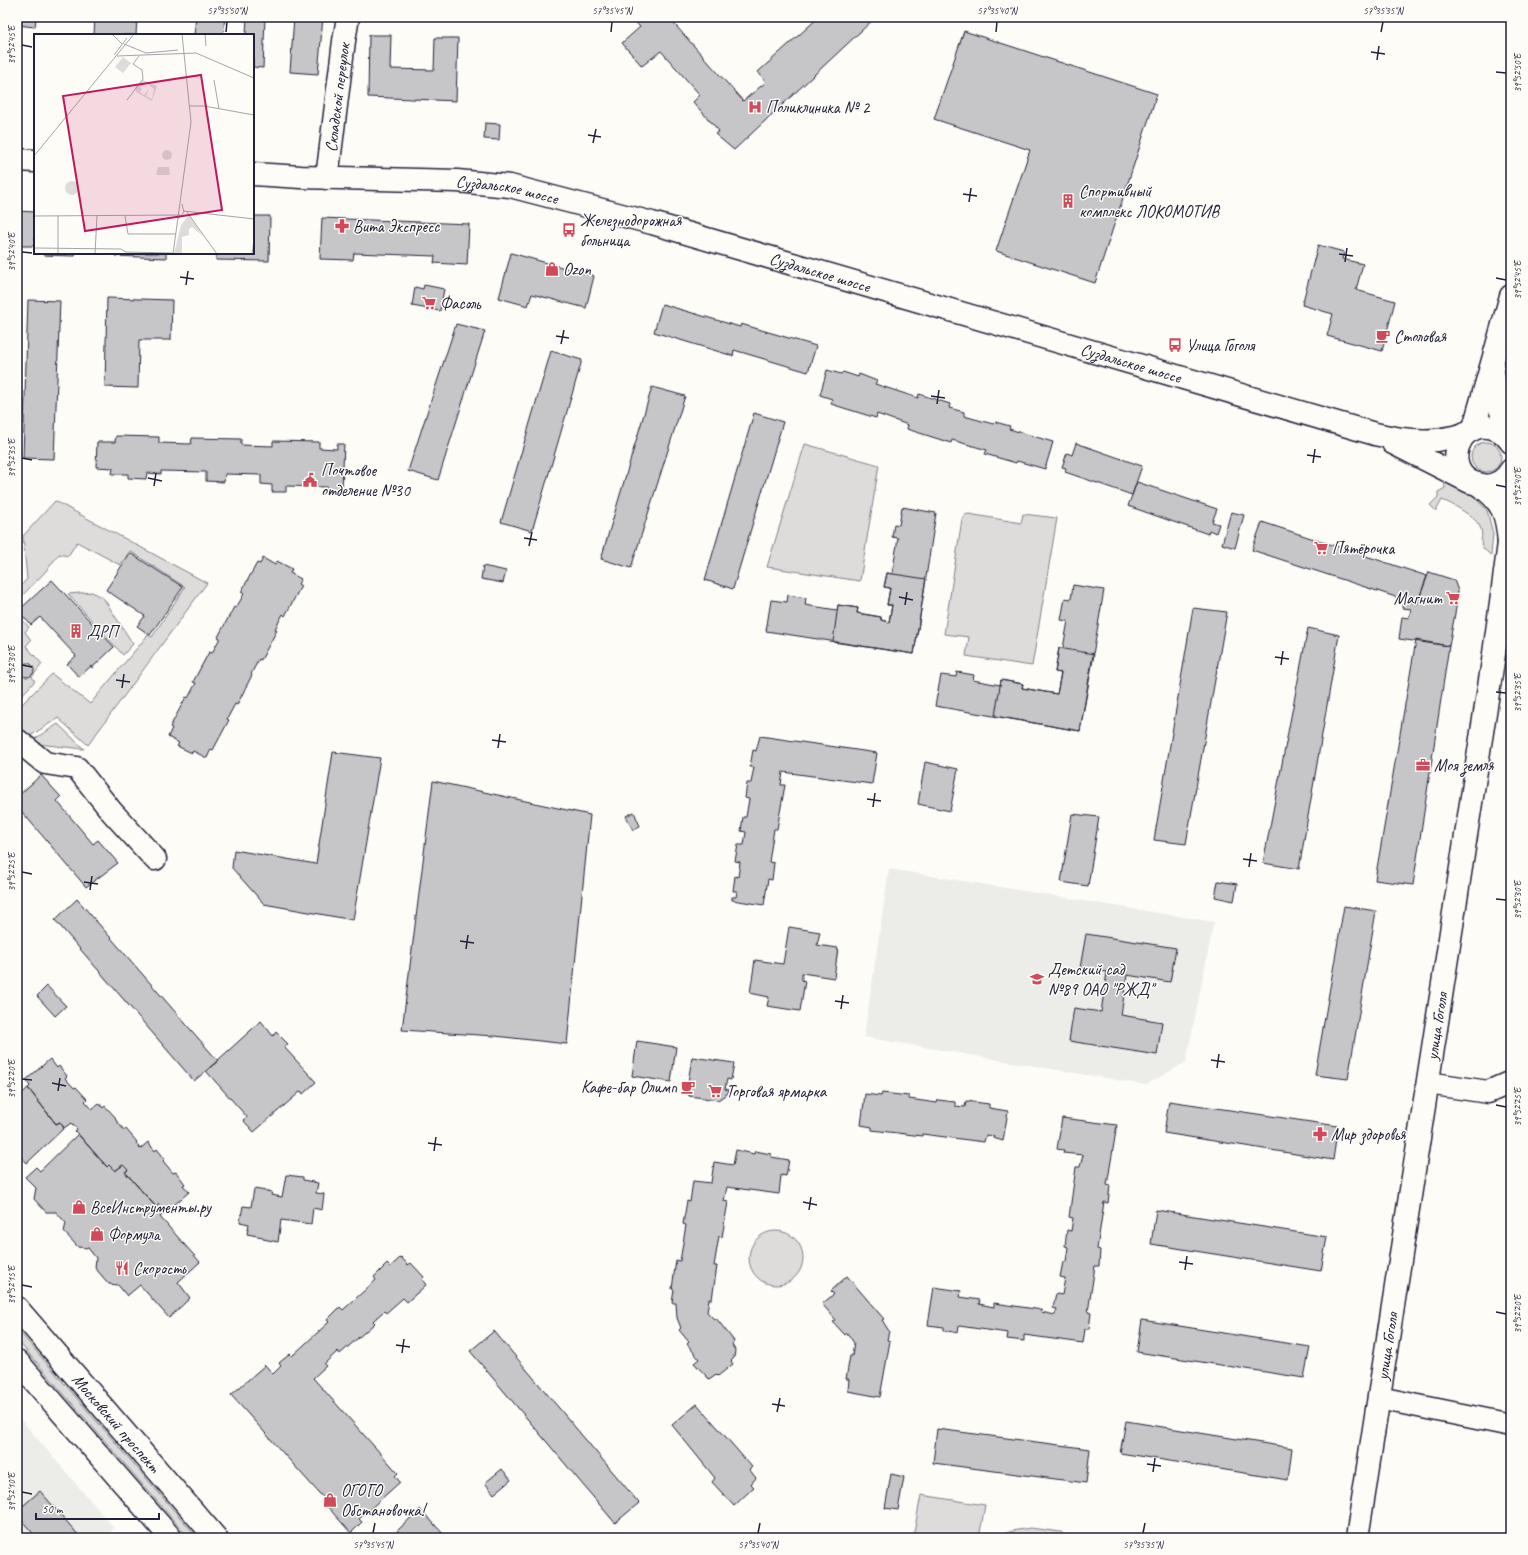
<svg xmlns="http://www.w3.org/2000/svg" width="1528" height="1555" viewBox="0 0 1528 1555" font-family="Caveat,sans-serif">
<style>
.built{fill:#ecece9}
.green{fill:#dddcdb;stroke:#807f8b}
.building{fill:#c6c6c8;stroke:#22223b}
.lines{fill:none;stroke-linecap:round;stroke-linejoin:round}
.minor-casing{stroke:#22223b;stroke-width:25}
.major-casing{stroke:#22223b;stroke-width:25}
.minor{stroke:#fdfcf7;stroke-width:22}
.major{stroke:#fdfcf7;stroke-width:22}
.ticks{fill:none;stroke:#22223b;stroke-width:1.5}
.labels{text-anchor:middle;dominant-baseline:central;stroke-width:3;stroke-linejoin:round;paint-order:stroke}
.street-label{font-size:17px;fill:#22223b;stroke:#fdfcf7}
.poi-label{font-size:17px;fill:#22223b;stroke:#fdfcf7;text-anchor:start}
.inset-road{fill:none;stroke:#a5a5ac;stroke-width:1}
.view{fill:#c2185b;fill-opacity:0.15;stroke:#c2185b;stroke-width:2}
.inset-edge{fill:none;stroke:#22223b;stroke-width:2}
.neatline{fill:none;stroke:#22223b;stroke-width:1.5}
.ticks-label{font-size:10px;text-anchor:middle;fill:#22223b}
</style>
<rect width="100%" height="100%" fill="#fdfcf7"/>
<filter id="ink" filterUnits="userSpaceOnUse"><feTurbulence type="fractalNoise" baseFrequency=".025" numOctaves="2"/><feDisplacementMap in="SourceGraphic" scale="8" xChannelSelector="R" yChannelSelector="G"/><feConvolveMatrix kernelMatrix="1 2 1 2 8 2 1 2 1" color-interpolation-filters="sRGB"/></filter>
<g filter="url(#ink)">
<path class="built" d="M889 869 1214 922 1186 1062 1146 1085 864 1037Z
M17 1415 114 1528 105 1538H17Z"/>
<path class="green" d="M1471 457a15 15 0 1 1 30 0a15 15 0 1 1-30 0Z
M805 444 879 465 860 581 767 567Z
M1444 479 1472 495 1487 510 1493 534 1491 555C1473 543 1487 539 1479 525 1474 516 1451 503 1442 500L1436 511 1430 505 1438 497V492L1445 488Z
M55 501 207 583 88 745 58 718 24 740 17 730V709L52 674 90 704 148 635 152 637 185 587 130 551 120 565 77 542 68 556 59 554 46 571 17 601V590L27 579 23 536Z
M969 514 1021 523 1023 514 1057 518 1032 666 966 656 969 637 944 634 962 519 965 515Z
M92 592 104 599 133 644 123 655 68 594Z
M1511 610V643L1505 650Z
M17 614 29 627 25 632 31 640 26 646 42 664 32 677 35 681 17 700Z
M58 724 84 749 28 743Z
M749 1258a27 27 0 1 1 54 0a27 27 0 1 1-54 0Z
M17 1329 198 1538H189L17 1340Z
M921 1495 985 1505 979 1538H913Z
M1030 1528 1061 1532 1067 1538H999C1007 1530 1020 1530 1030 1528Z"/>
<path class="building" d="M17 17H36L35 27 17 25Z
M95 17H137L136 35H94Z
M196 17H225L223 35H194Z
M247 17H265L263 68 253 67V35H246Z
M294 17H323L318 74 290 72Z
M631 17H668L743 101 766 82 758 72 819 17H876L734 150 715 134 719 131 693 102 700 95 661 51 642 66 622 43 640 27Z
M964 31 1157 94 1095 283 996 251 1030 150 934 119Z
M369 35H391L390 69 434 70 435 38H458L456 101 368 97Z
M485 123 500 124 499 140 484 139Z
M17 211 35 212V246H17Z
M253 216H270L269 261 216 260V253H253Z
M322 218 469 224 467 265 434 263 435 256 354 253 353 260 320 259Z
M1318 245 1344 252 1342 259 1363 264 1356 290 1395 301 1382 351 1327 336 1333 314 1302 305Z
M43 253H75V256L43 255Z
M115 253H166V258L115 256Z
M511 253 594 276 586 308 532 294 528 306 499 298Z
M424 285 444 289 440 311 412 306 415 287 423 289Z
M107 298 172 300 171 340H139L138 388 105 387Z
M28 300 60 301 54 459 23 458Z
M662 304 740 327 741 324 816 346 808 372 734 350 733 356 654 332Z
M456 324 485 331 438 480 408 471Z
M551 351 582 360 532 531 501 522Z
M827 370 841 374 843 372 858 377 859 374 877 381 875 384 918 398 919 394 950 404 949 408 964 412V416L993 424 995 422 1010 426 1009 429 1053 442 1045 469 1017 461 1016 463 985 454 987 450 952 440 951 443 907 429 908 425 877 414 876 418 831 404 832 399 820 395Z
M652 387 685 396 631 568 601 559Z
M754 413 783 422 733 589 705 580Z
M116 436 159 437V443L191 444 192 438 241 439V445L273 446V441L319 442V448L337 449V444H344L342 491H327L328 487 286 486V492H272V485L261 484V475L225 474 224 482 206 481V472L161 471V474L147 473 146 479 128 478V474H112L113 468 96 467 97 442H115Z
M1076 443 1142 466 1132 495 1065 472 1066 468 1062 467 1067 453 1072 455Z
M1137 482 1217 509 1212 522 1219 524 1216 533 1209 530 1208 534 1128 506Z
M902 507 936 513 914 654 766 631 771 600 787 602 788 595 806 598 805 605 837 610 838 605 858 608 857 613 881 617V620L889 622 892 605H887L890 588 884 587 887 573 892 574 898 538 892 537 894 524 899 525Z
M1231 512 1244 515 1235 548 1222 544Z
M1262 522 1427 576 1417 604 1252 550Z
M130 553 183 587 150 635 137 626 145 616 106 590Z
M263 558 275 565 277 561 292 569 290 573 301 579 298 584 301 586 285 616 283 614 275 629 277 630 261 660 259 659 251 674 252 675 237 705 235 704 227 719 229 720 213 750 211 749 207 758 193 751 192 753 177 746 179 743 168 737 172 728 170 727 186 697 188 698 196 683 193 682 209 652 212 653 220 638 218 637 234 607 236 608 244 594 241 592 257 563 260 564Z
M483 566 506 571 503 583 481 579Z
M1429 572 1454 580 1458 591 1456 608 1449 646 1399 639 1402 617 1409 618 1411 609 1402 608 1403 599 1417 604Z
M887 573 926 579 914 654 833 642 838 605 858 608 857 613 881 617V620L889 622 892 605H887L890 588 884 587Z
M52 580 114 647 92 668 91 666 79 677 67 664 76 656 40 617 31 625 18 611Z
M1073 585 1104 590 1080 731 935 706 941 675 956 677 957 672 974 675 973 680 1000 685 1001 680 1023 684 1022 688 1057 694 1061 673 1055 672 1059 648H1063L1068 621 1061 620 1065 598 1071 599Z
M1193 608 1227 612 1186 844 1154 840Z
M1308 628 1339 635 1299 869 1263 863Z
M1416 640 1449 646 1413 885 1375 880Z
M1059 648 1094 654 1080 731 995 716 1001 680 1023 684 1022 688 1057 694 1061 673 1055 672Z
M20 670a7 7 0 1 1 14 0a7 7 0 1 1-14 0Z
M760 736 877 753 872 784 783 772 781 785H785L777 829H774L769 862 774 863 772 880 768 879 764 905 732 900V897H736L737 891H733L735 876 738 877 740 862 735 861 738 845H744L746 832 741 831 743 817H746L749 799 745 798 747 783H751L754 767H750L753 750 756 751Z
M333 752 380 758 353 920 264 904 232 868 234 850 316 864Z
M925 762 958 769 950 811 918 804Z
M41 775 61 797 57 801 93 844 98 840 118 863 86 887 17 806V797Z
M433 781 590 815 567 1044 495 1036 402 1030Z
M634 812 640 826 633 830 626 816Z
M1072 814 1099 817 1088 886 1061 882Z
M1218 881 1237 884 1234 901 1215 897Z
M77 899 218 1061 194 1081 55 920Z
M1344 906 1376 911 1348 1079 1315 1075Z
M789 927 820 932 817 945 838 948 834 978 802 973V980L805 981 800 1011 767 1006 769 997 750 993 755 960 783 964Z
M1086 934 1176 948 1170 982 1127 975 1121 1015 1162 1022 1157 1055 1069 1041 1074 1008 1101 1012 1107 972 1080 968Z
M47 986 66 1006 55 1016 37 996Z
M261 1021 273 1036 276 1032 288 1044 284 1047 316 1082 303 1094 301 1091 254 1132 243 1120 247 1117 206 1071Z
M637 1041 676 1047 671 1082 632 1076Z
M692 1057 734 1063 731 1080 727 1079 725 1089 729 1090 728 1093 718 1100 689 1096 687 1089Z
M50 1059 57 1068 59 1066 67 1076 65 1078 74 1088 76 1087 87 1099 85 1101 92 1109 99 1103 103 1108 105 1106 116 1118 115 1119 124 1130 126 1129 137 1142 136 1143 140 1149 148 1142 155 1151 157 1149 165 1159 163 1161 173 1173 176 1172 185 1184 183 1185 189 1192 166 1212 159 1204 156 1207 125 1172 128 1170 123 1165 115 1171 109 1165 107 1167 75 1131 77 1129 71 1123 64 1128 60 1122 56 1124 28 1088 30 1086 26 1080Z
M28 1088 56 1124 60 1122 64 1128 27 1163 17 1152V1098Z
M882 1093 909 1096V1099L937 1103 938 1100 955 1102V1106L965 1107 966 1101 989 1104V1108L1008 1111 1003 1141 993 1138 994 1136 986 1135 984 1142 922 1134V1136L872 1130V1127L861 1125 865 1094 881 1096Z
M1169 1101 1338 1126 1333 1160 1164 1133Z
M1062 1118 1117 1125 1107 1185 1110 1186 1108 1203 1104 1202 1097 1249 1100 1250 1099 1266H1095L1088 1312 1091 1313 1089 1329H1085L1083 1343 1024 1335V1341L1007 1339 1008 1333 959 1326 958 1333 944 1330V1327L928 1325 934 1287 961 1291 960 1297 980 1300 979 1304 994 1307V1303L1042 1310 1041 1312 1055 1315 1057 1309 1053 1308 1056 1294 1062 1295 1065 1278 1060 1277 1063 1262H1066L1068 1247 1065 1246 1067 1230 1071 1231 1073 1218 1069 1217 1076 1167H1080L1083 1155 1063 1153 1064 1150 1057 1149Z
M78 1134 107 1167 109 1165 115 1171 123 1165 128 1170 125 1172 156 1207 159 1204 166 1212 160 1217 200 1262 178 1282 190 1298 169 1318 140 1285 127 1296 118 1285 109 1284 95 1268 96 1258 88 1248 78 1247 64 1232 66 1223 56 1212H46L34 1199 36 1188 25 1177 36 1167 40 1171Z
M736 1150 754 1154 755 1151 771 1154V1157L789 1160 786 1176 781 1175 779 1194 727 1187 724 1201 728 1202 722 1237 719 1236 714 1266H717L712 1299H709L707 1312 714 1319 716 1318 734 1341 732 1345 735 1350 734 1358 731 1361 733 1364 718 1376 716 1374 709 1379 694 1363 699 1359 687 1344 689 1342 679 1330 681 1328 677 1318 676 1303H672L674 1290 672 1289 676 1260 680 1261 686 1225 683 1224 687 1201 690 1202 693 1181 711 1183 714 1162 733 1165Z
M286 1175 303 1177V1180L318 1183 316 1193 324 1194 322 1210 313 1208 311 1224 281 1220 278 1242 263 1239V1237L247 1234 249 1224 240 1222 243 1206 251 1207 254 1189 272 1192 271 1195 282 1197Z
M1156 1210 1327 1237 1321 1271 1151 1244Z
M401 1257 408 1265 411 1263 424 1277 422 1279 426 1285 407 1302 403 1298 386 1313 384 1311 373 1321 375 1323 340 1354 338 1351 324 1364 326 1366 313 1378 398 1473 395 1476 400 1482 359 1519 362 1522 351 1533 325 1504 327 1502 231 1395 265 1365 273 1374 281 1366 279 1363 290 1354 292 1356 329 1322 327 1320 340 1307 343 1310 376 1280 374 1277 387 1264 390 1267Z
M847 1276 884 1319 882 1320 889 1331 887 1340 890 1341 880 1397 848 1391 849 1379H846L850 1356H852L854 1343 847 1333 845 1335 833 1322 836 1320 822 1304 834 1294 831 1291Z
M1142 1320 1310 1347 1304 1378 1137 1352Z
M494 1331 639 1503 615 1523 470 1351Z
M697 1404 752 1467 749 1469 756 1478 751 1484 754 1487 734 1506 712 1482 715 1478 672 1425Z
M1126 1421 1292 1448 1288 1480 1120 1453Z
M937 1429 1090 1449 1086 1483 933 1463Z
M502 1469 511 1480 494 1494 485 1483Z
M891 1474 904 1477 898 1510 885 1508Z
M40 1491 81 1538H37L17 1515V1511Z
M420 1509 447 1538H403L397 1531Z"/>
<g class="lines">
<defs>
<g id="minor">
<path id="s1" d="M327 178 344 41 348 17"/>
<path d="M1493 369 1495 388 1508 438"/>
<path d="M1475 424 1511 296"/>
<path d="M17 740 45 763 77 768 112 812 155 859"/>
<path d="M1428 1083 1488 1092 1511 1082"/>
<path d="M1379 1398 1511 1425"/>
<path id="s2" d="M1357 1538 1493 661 1509 543 1510 525"/>
</g>
<g id="major">
<path d="M17 160 35 161"/>
<path id="s3" d="M253 174 301 177 457 181 510 186 652 223 1375 434C1396 439 1415 442 1436 440 1443 439 1460 436 1466 433 1471 431 1474 428 1480 427 1492 425 1505 432 1511 442"/>
<path d="M1466 433C1452 449 1452 474 1474 483L1511 492"/>
<path d="M1393 443 1470 482"/>
<path d="M1479 485C1503 501 1507 515 1509 543"/>
<path d="M1486 486C1498 484 1505 480 1511 470"/>
<path id="s4" d="M17 1308 216 1538"/>
<path d="M17 1361 171 1538"/>
</g>
</defs>
<use href="#minor" class="minor-casing"/>
<use href="#major" class="major-casing"/>
<use href="#minor" class="minor"/>
<use href="#major" class="major"/>
</g>
</g>
<path class="ticks" d="M226 32 227 22M611 32 612 22M996 32 997 22M1381 32 1383 22M22 45 32 47M1371 52 1385 54M1377 60 1379 46M1496 72 1506 73M588 135 601 137M593 143 596 129M963 194 977 196M969 202 971 188M22 252 32 253M1339 254 1353 256M1345 262 1347 248M180 277 194 279M1496 278 1506 280M186 285 188 271M556 336 569 338M561 344 564 330M931 396 945 398M937 404 939 390M1307 455 1321 457M22 458 32 460M1313 463 1315 449M148 478 162 481M1496 485 1506 487M154 486 156 473M524 538 537 540M529 546 532 532M899 597 913 600M905 605 907 592M1275 657 1289 659M22 665 32 667M1281 665 1283 651M116 680 130 682M122 688 124 674M1496 692 1506 693M492 740 506 742M498 748 500 734M867 799 881 801M873 807 875 793M1243 859 1257 861M1249 867 1251 853M22 872 32 874M84 882 98 884M90 890 92 876M1496 899 1506 900M460 941 474 943M466 949 468 935M835 1001 849 1003M841 1009 843 995M1211 1060 1225 1062M1217 1068 1219 1054M22 1079 32 1080M52 1083 66 1086M58 1091 60 1078M1496 1105 1506 1107M428 1143 442 1145M434 1151 436 1137M803 1202 817 1205M809 1210 811 1197M1179 1262 1193 1264M1185 1270 1187 1256M22 1285 32 1287M1496 1312 1506 1314M396 1345 410 1347M402 1353 404 1339M772 1404 785 1406M777 1412 780 1398M1147 1464 1161 1466M1153 1472 1155 1458M22 1492 32 1494M373 1533 375 1523M758 1533 760 1523M1143 1533 1145 1523"/>
<defs>
<symbol id="hospital-bare" viewBox="-9 -9 18 18"><path d="M-5-5h3v3.5h4V-5h3V5h-3V1.5h-4V5h-3Z" fill="#d1495b" stroke="#fdfcf7" stroke-width="2.5" paint-order="stroke"/></symbol>
<symbol id="building-bare" viewBox="-9 -9 18 18"><path d="M-4-6H4V6H1V3H-1V6H-4ZM-2.5-4.3h1.7v1.8h-1.7ZM.8-4.3h1.7v1.8H.8ZM-2.5-1h1.7V.8h-1.7ZM.8-1h1.7V.8H.8Z" fill="#d1495b" stroke="#fdfcf7" stroke-width="2.5" paint-order="stroke"/></symbol>
<symbol id="pharmacy-bare" viewBox="-9 -9 18 18"><path d="M-2-6h4v4h4v4h-4v4h-4v-4h-4v-4h4Z" fill="#d1495b" stroke="#fdfcf7" stroke-width="2.5" paint-order="stroke"/></symbol>
<symbol id="bus-bare" viewBox="-9 -9 18 18"><path d="M-5-6H5V4H4V6H2V4H-2V6H-4V4H-5ZM-3.5-4V0h7V-4ZM-3.5 1.2v1.5H-2V1.2ZM2 1.2v1.5H3.5V1.2Z" fill="#d1495b" stroke="#fdfcf7" stroke-width="2.5" paint-order="stroke"/></symbol>
<symbol id="shop-bare" viewBox="-9 -9 18 18"><path d="M-5-2.5h2.3a2.7 3.5 0 0 1 5.4 0H5L5.5 6h-11ZM-1.5-2.5h3a1.5 2.3 0 0 0-3 0Z" fill="#d1495b" stroke="#fdfcf7" stroke-width="2.5" paint-order="stroke"/></symbol>
<symbol id="supermarket-bare" viewBox="-9 -9 18 18"><path d="M-6-5.5h2.5l.6 2H6L4.5 2H-2.5L-4.4-4H-6ZM-1.5 3.2a1.3 1.3 0 1 0 .1 0ZM3 3.2a1.3 1.3 0 1 0 .1 0Z" fill="#d1495b" stroke="#fdfcf7" stroke-width="2.5" paint-order="stroke"/></symbol>
<symbol id="cafe-bare" viewBox="-9 -9 18 18"><path d="M-5.5-4.5H6V0H3Q3 3.5 0 3.5H-2.5Q-5.5 3.5-5.5 0ZM3-3.2v2h1.7v-2ZM-6 4.5H4V6H-6Z" fill="#d1495b" stroke="#fdfcf7" stroke-width="2.5" paint-order="stroke"/></symbol>
<symbol id="civic-bare" viewBox="-9 -9 18 18"><path d="M-.6-6.5H3V-4.5H.6V-3L4-1V1h2V6H-6V1h2V-1L-.6-3ZM-1.2 2.5V6h2.4V2.5Z" fill="#d1495b" stroke="#fdfcf7" stroke-width="2.5" paint-order="stroke"/></symbol>
<symbol id="office-bare" viewBox="-9 -9 18 18"><path d="M-6-3h4V-5.5h4V-3h4V5H-6ZM-1-4.5V-3h2v-1.5ZM-6 0V1H6V0Z" fill="#d1495b" stroke="#fdfcf7" stroke-width="2.5" paint-order="stroke"/></symbol>
<symbol id="school-bare" viewBox="-9 -9 18 18"><path d="M0-5L7-2L0 1L-7-2ZM-4 1L0 2.5L4 1V4Q0 6-4 4Z" fill="#d1495b" stroke="#fdfcf7" stroke-width="2.5" paint-order="stroke"/></symbol>
<symbol id="restaurant-bare" viewBox="-9 -9 18 18"><path d="M-5-6h1v4h1v-4h1v4h1v-4h1v5L-1.5 .5V6h-2V.5L-5-1ZM5-6V6H3V1.5H1.5Q1.5-4 5-6Z" fill="#d1495b" stroke="#fdfcf7" stroke-width="2.5" paint-order="stroke"/></symbol>
</defs>
<g fill-rule="evenodd">
<use href="#hospital-bare" x="745" y="97" width="20" height="20"/>
<use href="#building-bare" x="1058" y="191" width="20" height="20"/>
<use href="#pharmacy-bare" x="332" y="216" width="20" height="20"/>
<use href="#bus-bare" x="559" y="220" width="20" height="20"/>
<use href="#shop-bare" x="542" y="259" width="20" height="20"/>
<use href="#supermarket-bare" x="419" y="293" width="20" height="20"/>
<use href="#cafe-bare" x="1373" y="326" width="20" height="20"/>
<use href="#bus-bare" x="1165" y="335" width="20" height="20"/>
<use href="#civic-bare" x="300" y="470" width="20" height="20"/>
<use href="#supermarket-bare" x="1311" y="538" width="20" height="20"/>
<use href="#supermarket-bare" x="1443" y="588" width="20" height="20"/>
<use href="#building-bare" x="66" y="621" width="20" height="20"/>
<use href="#office-bare" x="1413" y="755" width="20" height="20"/>
<use href="#school-bare" x="1027" y="969" width="20" height="20"/>
<use href="#cafe-bare" x="678" y="1077" width="20" height="20"/>
<use href="#supermarket-bare" x="705" y="1081" width="20" height="20"/>
<use href="#pharmacy-bare" x="1310" y="1124" width="20" height="20"/>
<use href="#shop-bare" x="69" y="1197" width="20" height="20"/>
<use href="#shop-bare" x="87" y="1224" width="20" height="20"/>
<use href="#restaurant-bare" x="112" y="1258" width="20" height="20"/>
<use href="#shop-bare" x="320" y="1490" width="20" height="20"/>
</g>
<g class="labels">
<g class="street-label">
<text stroke="none"><textPath href="#s1" startOffset="81">Складской переулок</textPath></text>
<text stroke="none"><textPath href="#s3" startOffset="255">Суздальское шоссе</textPath></text>
<text stroke="none"><textPath href="#s3" startOffset="579">Суздальское шоссе</textPath></text>
<text stroke="none"><textPath href="#s3" startOffset="903">Суздальское шоссе</textPath></text>
<text stroke="none"><textPath href="#s2" startOffset="518">улица Гоголя</textPath></text>
<text stroke="none"><textPath href="#s2" startOffset="194">улица Гоголя</textPath></text>
<text stroke="none"><textPath href="#s4" startOffset="152">Московский проспект</textPath></text>
</g>
<g class="poi-label">
<text x="766" y="107">Поликлиника № 2</text>
<text x="1079" y="191">Спортивный<tspan x="1079" dy="20">комплекс ЛОКОМОТИВ</tspan></text>
<text x="580" y="220">Железнодорожная<tspan x="580" dy="20">больница</tspan></text>
<text x="353" y="226">Вита Экспресс</text>
<text x="563" y="269">Ozon</text>
<text x="440" y="303">Фасоль</text>
<text x="1394" y="336">Столовая</text>
<text x="1186" y="345">Улица Гоголя</text>
<text x="321" y="470">Почтовое<tspan x="321" dy="20">отделение №30</tspan></text>
<text x="1332" y="548">Пятёрочка</text>
<text x="1442" y="598" text-anchor="end">Магнит</text>
<text x="87" y="631">ДРП</text>
<text x="1434" y="765">Моя земля</text>
<text x="1048" y="969">Детский сад<tspan x="1048" dy="20">№89 ОАО "РЖД"</tspan></text>
<text x="677" y="1087" text-anchor="end">Кафе-бар Олимп</text>
<text x="726" y="1091">Торговая ярмарка</text>
<text x="1331" y="1134">Мир здоровья</text>
<text x="90" y="1207">ВсеИнструменты.ру</text>
<text x="108" y="1234">Формула</text>
<text x="133" y="1268">Скорость</text>
<text x="341" y="1490">ОГОГО<tspan x="341" dy="20">Обстановочка!</tspan></text>
</g>
</g>
<g transform="translate(34 34)">
<rect width="220" height="220" fill="#fdfcf7"/>
<path d="M89 23 97 29 89 39 81 33ZM109 46 123 52 118 67 102 58 101 53ZM113 50 120 55 118 65 112 62 115 55 110 61 106 58 108 55 106 53ZM128 121a5 5 0 1 1 10 0a5 5 0 1 1-10 0ZM124 133H135L136 141H122ZM31 154a7 7 0 1 1 14 0a7 7 0 1 1-14 0ZM155 181 169 202 158 193 155 195V201L148 203V220H140L147 191Z" fill="#dddcdb" fill-rule="evenodd"/>
<path class="inset-road" d="M78 0 88 10M171 0 172 12M90 10 112 19 144 16M80 21 93 4M83 22 162 19 220 44M180 46 185 75M93 66 109 45 108 36 99 30 105 22M156 72H170L220 81M0 122 100 0M150 177 220 185M153 178 183 220M0 182 146 181M24 182V220M91 182 94 200H142M144 185 150 178 148 170M0 214 87 215 92 218 139 219M61 220 63 182M139 220 157 88 148 0M218 220 220 206"/>
<path class="view" d="M167 41 188 176 51 197 29 62Z"/>
<rect width="220" height="220" class="inset-edge"/>
</g>
<rect width="1528" height="1555" fill="none" stroke="#fdfcf7" stroke-width="44"/>
<path d="M36 1513v6h123v-6" fill="none" stroke="#22223b" stroke-width="2"/>
<text x="42" y="1513" font-size="12" fill="#22223b" stroke="#fdfcf7" stroke-width="3" paint-order="stroke">50 m</text>
<rect x="22" y="22" width="1484" height="1511" class="neatline"/>
<g class="ticks-label">
<text x="227" y="14">57°35'50"N</text>
<text x="612" y="14">57°35'45"N</text>
<text x="997" y="14">57°35'40"N</text>
<text x="1383" y="14">57°35'35"N</text>
<text transform="translate(11 45) rotate(-90)" y="4">39°52'45"E</text>
<text transform="translate(1517 73) rotate(-90)" y="4">39°52'50"E</text>
<text transform="translate(11 252) rotate(-90)" y="4">39°52'40"E</text>
<text transform="translate(1517 280) rotate(-90)" y="4">39°52'45"E</text>
<text transform="translate(11 458) rotate(-90)" y="4">39°52'35"E</text>
<text transform="translate(1517 487) rotate(-90)" y="4">39°52'40"E</text>
<text transform="translate(11 665) rotate(-90)" y="4">39°52'30"E</text>
<text transform="translate(1517 693) rotate(-90)" y="4">39°52'35"E</text>
<text transform="translate(11 872) rotate(-90)" y="4">39°52'25"E</text>
<text transform="translate(1517 900) rotate(-90)" y="4">39°52'30"E</text>
<text transform="translate(11 1079) rotate(-90)" y="4">39°52'20"E</text>
<text transform="translate(1517 1107) rotate(-90)" y="4">39°52'25"E</text>
<text transform="translate(11 1285) rotate(-90)" y="4">39°52'15"E</text>
<text transform="translate(1517 1314) rotate(-90)" y="4">39°52'20"E</text>
<text transform="translate(11 1492) rotate(-90)" y="4">39°52'10"E</text>
<text x="373" y="1548">57°35'45"N</text>
<text x="758" y="1548">57°35'40"N</text>
<text x="1143" y="1548">57°35'35"N</text>
</g>
</svg>
